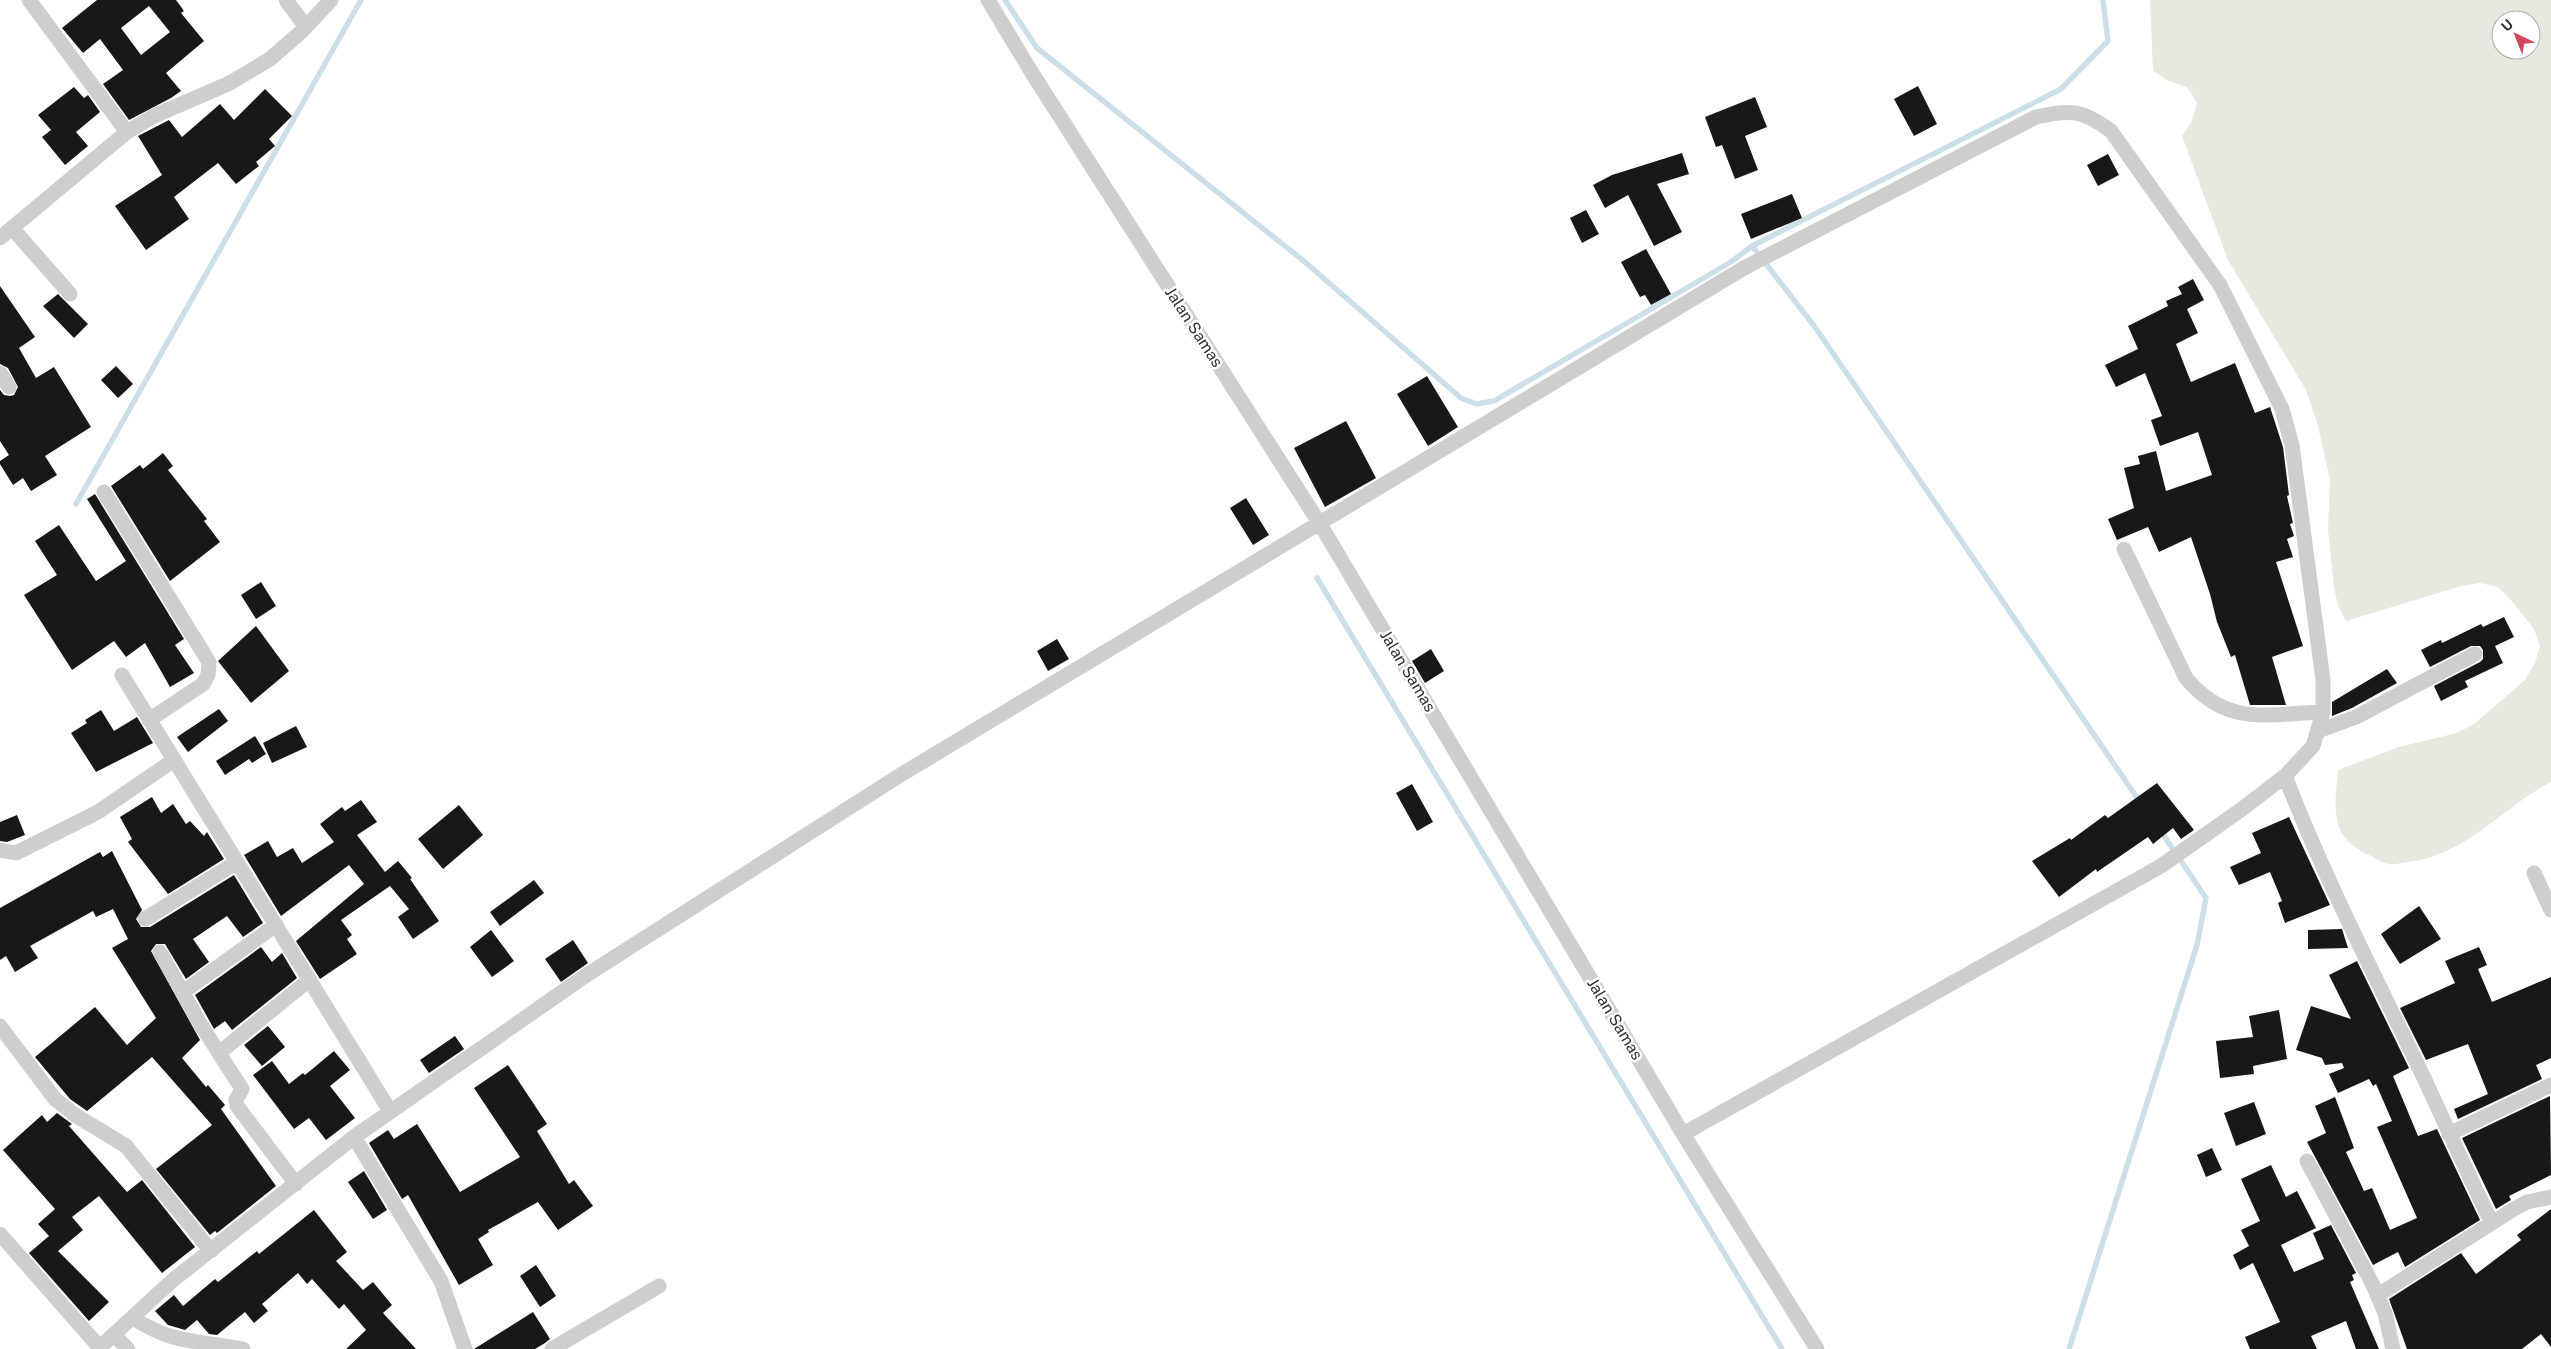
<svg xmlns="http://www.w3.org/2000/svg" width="2551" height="1349" viewBox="0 0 2551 1349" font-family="'Public Sans',sans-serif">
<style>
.green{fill:#e5e9de;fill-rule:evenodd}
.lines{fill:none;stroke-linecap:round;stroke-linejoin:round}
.stream{stroke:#ccdfe8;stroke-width:5.5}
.building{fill:#181818;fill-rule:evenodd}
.minor{stroke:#cecece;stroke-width:15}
.labels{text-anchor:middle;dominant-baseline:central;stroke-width:5;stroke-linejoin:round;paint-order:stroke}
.street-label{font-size:16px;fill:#313131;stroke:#fff}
</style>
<rect width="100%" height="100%" fill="#fff"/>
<path class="green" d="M2150 0H2551V782C2500 809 2466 856 2407 862 2401 863 2394 865 2388 864 2381 862 2374 857 2367 854 2328 836 2335 806 2338 770L2399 747 2457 733 2474 724 2525 680 2535 663 2540 646 2534 629 2511 600 2498 587 2480 583 2461 586 2346 621 2338 606 2334 587 2328 530 2330 479 2317 422 2305 388 2228 260 2182 136 2192 121 2197 103 2187 87 2169 81 2153 71ZM2501 20H2531V50H2501Z"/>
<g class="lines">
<path class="stream" d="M1005 0 1037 48 1305 262 1461 398 1477 404 1494 401 1731 262 1752 246 2061 89 2108 41 2103 0
M1752 246 1815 327 2140 802
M76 504 361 0
M1317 578 1782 1349
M2069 1349 2197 945 2206 898 2160 830"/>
</g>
<path class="building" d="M97 0H176L184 11 181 13 204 41 166 73 181 91 171 98 129 120 103 84 123 70 100 39 83 53 62 28ZM149 6 170 32 141 55 121 28Z
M1918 86 1937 124 1914 136 1894 99Z
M74 87 84 98 88 95 100 112 76 132 88 146 65 165 42 137 51 130 38 115Z
M265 89 292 116 269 139 275 146 256 162 259 166 236 184 218 163 174 197 189 219 146 250 115 206 162 175 138 136 169 120 182 137 220 104 234 120Z
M1755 97 1767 127 1745 136 1758 170 1735 179 1722 145 1716 147 1705 117Z
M1682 153 1689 174 1657 184 1682 232 1654 246 1628 195 1605 208 1593 185 1612 175Z
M2108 154 2119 175 2098 186 2087 165Z
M1792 194 1802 218 1751 239 1741 214Z
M1586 210 1599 234 1582 243 1570 218Z
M1646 249 1671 294 1651 305 1645 295 1640 297 1621 262Z
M2193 279 2204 300 2187 309 2198 333 2176 344 2191 382 2235 363 2255 413 2270 407 2283 447 2289 495 2287 496 2293 523 2290 524 2294 536 2287 539 2293 557 2276 562 2303 646 2272 657 2286 705H2250L2235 655 2231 657 2217 622 2210 594 2191 537 2159 552 2148 527 2117 540 2108 519 2134 508 2124 468 2140 464 2138 456 2156 451 2166 491 2212 475 2198 432 2160 446 2151 420 2162 416 2145 373 2116 387 2105 365 2138 349 2128 326 2168 306 2166 301 2182 294 2178 287Z
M0 286 35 337 19 348 36 378 54 367 91 427 45 456 57 475 31 491 23 478 13 485 0 464V461L9 455 0 441V390L4 395 10 396 14 395 18 387 8 368 0 364Z
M58 294 88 324 74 338 43 306Z
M116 366 133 384 118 398 101 380Z
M1427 376 1458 427 1428 446 1397 394Z
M1346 421 1376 478 1325 507 1294 448Z
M163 453 173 466 168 470 207 519 204 521 220 542 170 581 111 486 140 465 143 469Z
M95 494 184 639 175 645 194 673 170 687 145 643 126 657 114 641 72 670 24 595 57 575 35 541 59 525 96 581 126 561 87 499Z
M1246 498 1269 535 1253 545 1230 508Z
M261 582 276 606 256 619 241 595Z
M2504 617 2514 637 2495 646 2503 663 2465 681 2468 687 2441 701 2434 686 2480 662 2483 659V650L2480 646H2471L2430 667 2421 650 2441 640 2442 643 2481 624 2483 627Z
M256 626 289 671 251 703 218 661Z
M1057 639 1069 659 1048 671 1037 651Z
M1431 649 1444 671 1425 683 1412 661Z
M2387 669 2397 683 2352 708 2332 716V702Z
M219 709 228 721 188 752 177 737Z
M101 710 114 731 137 717 153 743 96 772 71 733 87 723 85 720Z
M296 726 307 747 272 763 263 743Z
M255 736 266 754 252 763 249 759 225 775 216 761Z
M2157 783 2194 830 2181 839 2173 828 2153 844 2148 837 2097 872 2096 869 2059 897 2032 861 2070 838 2071 840 2105 815 2108 818Z
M1412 784 1433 822 1417 831 1396 793Z
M152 797 161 813 173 804 186 824 190 821 204 836 207 832 224 859 168 894 128 842 132 839 120 817Z
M361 800 377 822 357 835 385 872 398 861 412 878 410 879 439 921 413 939 398 917 409 909 390 886 341 920 352 935 347 939 357 954 320 979 296 941 364 884 349 865 281 916 244 855 268 841 277 857 293 848 302 863 334 842 320 824 342 807 345 811Z
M459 805 483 835 443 869 418 839Z
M17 815 25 835 7 842 0 841V822Z
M2289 817 2330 905 2285 923 2278 903 2282 901 2270 872 2239 885 2230 867 2261 853 2252 833Z
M112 851 142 910 136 919 141 927H150L234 875 263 923 243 937 227 916 193 939 209 962 186 979 165 944H156L151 951 200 1040 182 1058 206 1087 208 1085 225 1105 221 1109 276 1186 217 1233 215 1231 210 1235 156 1169 212 1125 152 1057 87 1111 70 1099 35 1057 95 1007 127 1045 156 1018 112 948 128 939 113 909 96 917 93 911 30 946 38 958 15 972 6 956 0 960V908L100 852 103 857Z
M534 880 544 893 500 926 490 912Z
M2419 906 2441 939 2400 964 2381 934Z
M2342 929 2348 948 2308 949V930Z
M491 930 514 961 492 977 470 947Z
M573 940 588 963 561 982 545 959Z
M261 947 272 962 282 953 297 978 232 1030 225 1021 214 1029 195 995Z
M2479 947 2487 965 2478 969 2492 1002 2551 977V1058L2536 1065 2542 1079 2458 1119 2454 1109 2488 1094 2468 1044 2426 1060 2400 1008 2455 983 2445 961Z
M2357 961 2409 1068 2393 1076 2418 1136 2437 1129 2480 1220 2405 1267 2398 1252 2373 1265 2307 1142 2326 1133 2315 1106 2335 1097 2354 1148 2346 1152 2364 1191 2372 1188 2390 1230 2417 1218 2377 1127 2392 1121 2376 1084 2373 1086 2369 1079 2338 1093 2329 1074 2344 1068 2342 1063 2325 1065 2322 1058 2296 1050 2311 1006 2351 1019 2329 975Z
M2279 1010 2287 1059 2253 1066 2254 1074 2220 1078 2216 1041 2253 1037 2249 1016Z
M268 1026 285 1047 262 1066 244 1045Z
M455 1036 464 1049 429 1073 420 1060Z
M334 1051 350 1070 330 1086 355 1118 326 1140 309 1118 294 1129 253 1075 272 1061 289 1084 303 1073 305 1075Z
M508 1065 547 1124 537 1131 569 1184 574 1180 593 1206 558 1230 538 1202 488 1230 489 1232 478 1239 493 1265 459 1285 408 1195 402 1199 369 1143 388 1130 394 1139 417 1124 460 1192 520 1157 474 1088Z
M2550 1096 2551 1175 2509 1196 2511 1200 2496 1209 2462 1138Z
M2254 1102 2266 1134 2236 1146 2224 1113Z
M57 1113 72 1124 69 1126 127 1192 142 1180 195 1247 162 1273 99 1196 72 1217 83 1230 58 1251 109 1302 89 1321 29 1253 49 1236 38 1224 55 1209 3 1150 42 1115 47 1122Z
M2212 1148 2222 1170 2206 1177 2197 1155Z
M2271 1165 2286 1197 2297 1191 2316 1228 2281 1245 2294 1272 2324 1259 2313 1233 2331 1225 2356 1273 2352 1275 2354 1280 2350 1282 2379 1349H2356L2346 1321 2311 1336 2317 1349H2250L2245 1337 2280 1322 2253 1263 2240 1270 2233 1255 2249 1246 2241 1230 2260 1221 2241 1179Z
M364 1171 387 1210 373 1219 348 1182Z
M2551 1209V1347L2541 1334 2522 1349H2407L2389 1299 2461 1253 2476 1274 2521 1240 2517 1235Z
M314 1210 347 1252 336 1261 363 1290 373 1282 392 1305 383 1313 416 1349H346L366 1330 344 1304 339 1309 312 1279 307 1284 298 1273 262 1304 268 1311 254 1323 245 1312 217 1335 209 1334 197 1320 185 1330 168 1325 155 1311 174 1295 183 1306 215 1279 218 1282 257 1251 259 1254Z
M536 1265 556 1296 540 1307 520 1276Z
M533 1312 550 1339 545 1343 535 1349H474Z"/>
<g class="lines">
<path class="minor" d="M29 0 127 132
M286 0 306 27
M988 0 1032 73 1320 524 1683 1134 1817 1349
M12 228 70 294
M0 238 127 132 154 116 230 83 270 59 301 32 331 0
M0 373 9 387
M104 492 209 662 208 675 203 684 149 720
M2124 549 2186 678C2227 727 2266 714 2323 712
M122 675 390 1111
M2318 731 2356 717 2475 654
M2285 776C2322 872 2368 962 2413 1055 2440 1111 2464 1167 2492 1223
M0 850 16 853 98 812 174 760
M2534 873 2551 910
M145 919 237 862
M160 952 201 1025 242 1089 236 1100 237 1106 296 1184
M183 992 276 925
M0 1026 55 1099 75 1115 126 1146 211 1251
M219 1053 309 980
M2449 1134 2551 1085
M354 1137 441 1281 465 1349
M2307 1161 2373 1285 2385 1313 2393 1349
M0 1234 100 1348
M2378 1295 2514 1209 2527 1202 2551 1197
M133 1318C175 1345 197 1340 243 1349
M114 1335 128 1349
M98 1349 173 1280 354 1137 585 976 902 774 1744 268 2036 117C2070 109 2083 110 2111 131L2220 285 2282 409 2292 445 2323 680V712L2313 746 2285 776 2242 809 2161 866 1683 1134
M552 1349 659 1286"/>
</g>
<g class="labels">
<g class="street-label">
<text transform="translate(1194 327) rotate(57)">Jalan Samas</text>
<text transform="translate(1408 671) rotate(59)">Jalan Samas</text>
<text transform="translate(1615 1019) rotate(59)">Jalan Samas</text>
</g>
</g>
<g transform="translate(2516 35) rotate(317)"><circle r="24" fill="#ffffff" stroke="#adadad"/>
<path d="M0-4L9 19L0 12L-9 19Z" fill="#d5465a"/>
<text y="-8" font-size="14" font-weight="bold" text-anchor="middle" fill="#313131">U</text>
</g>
</svg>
